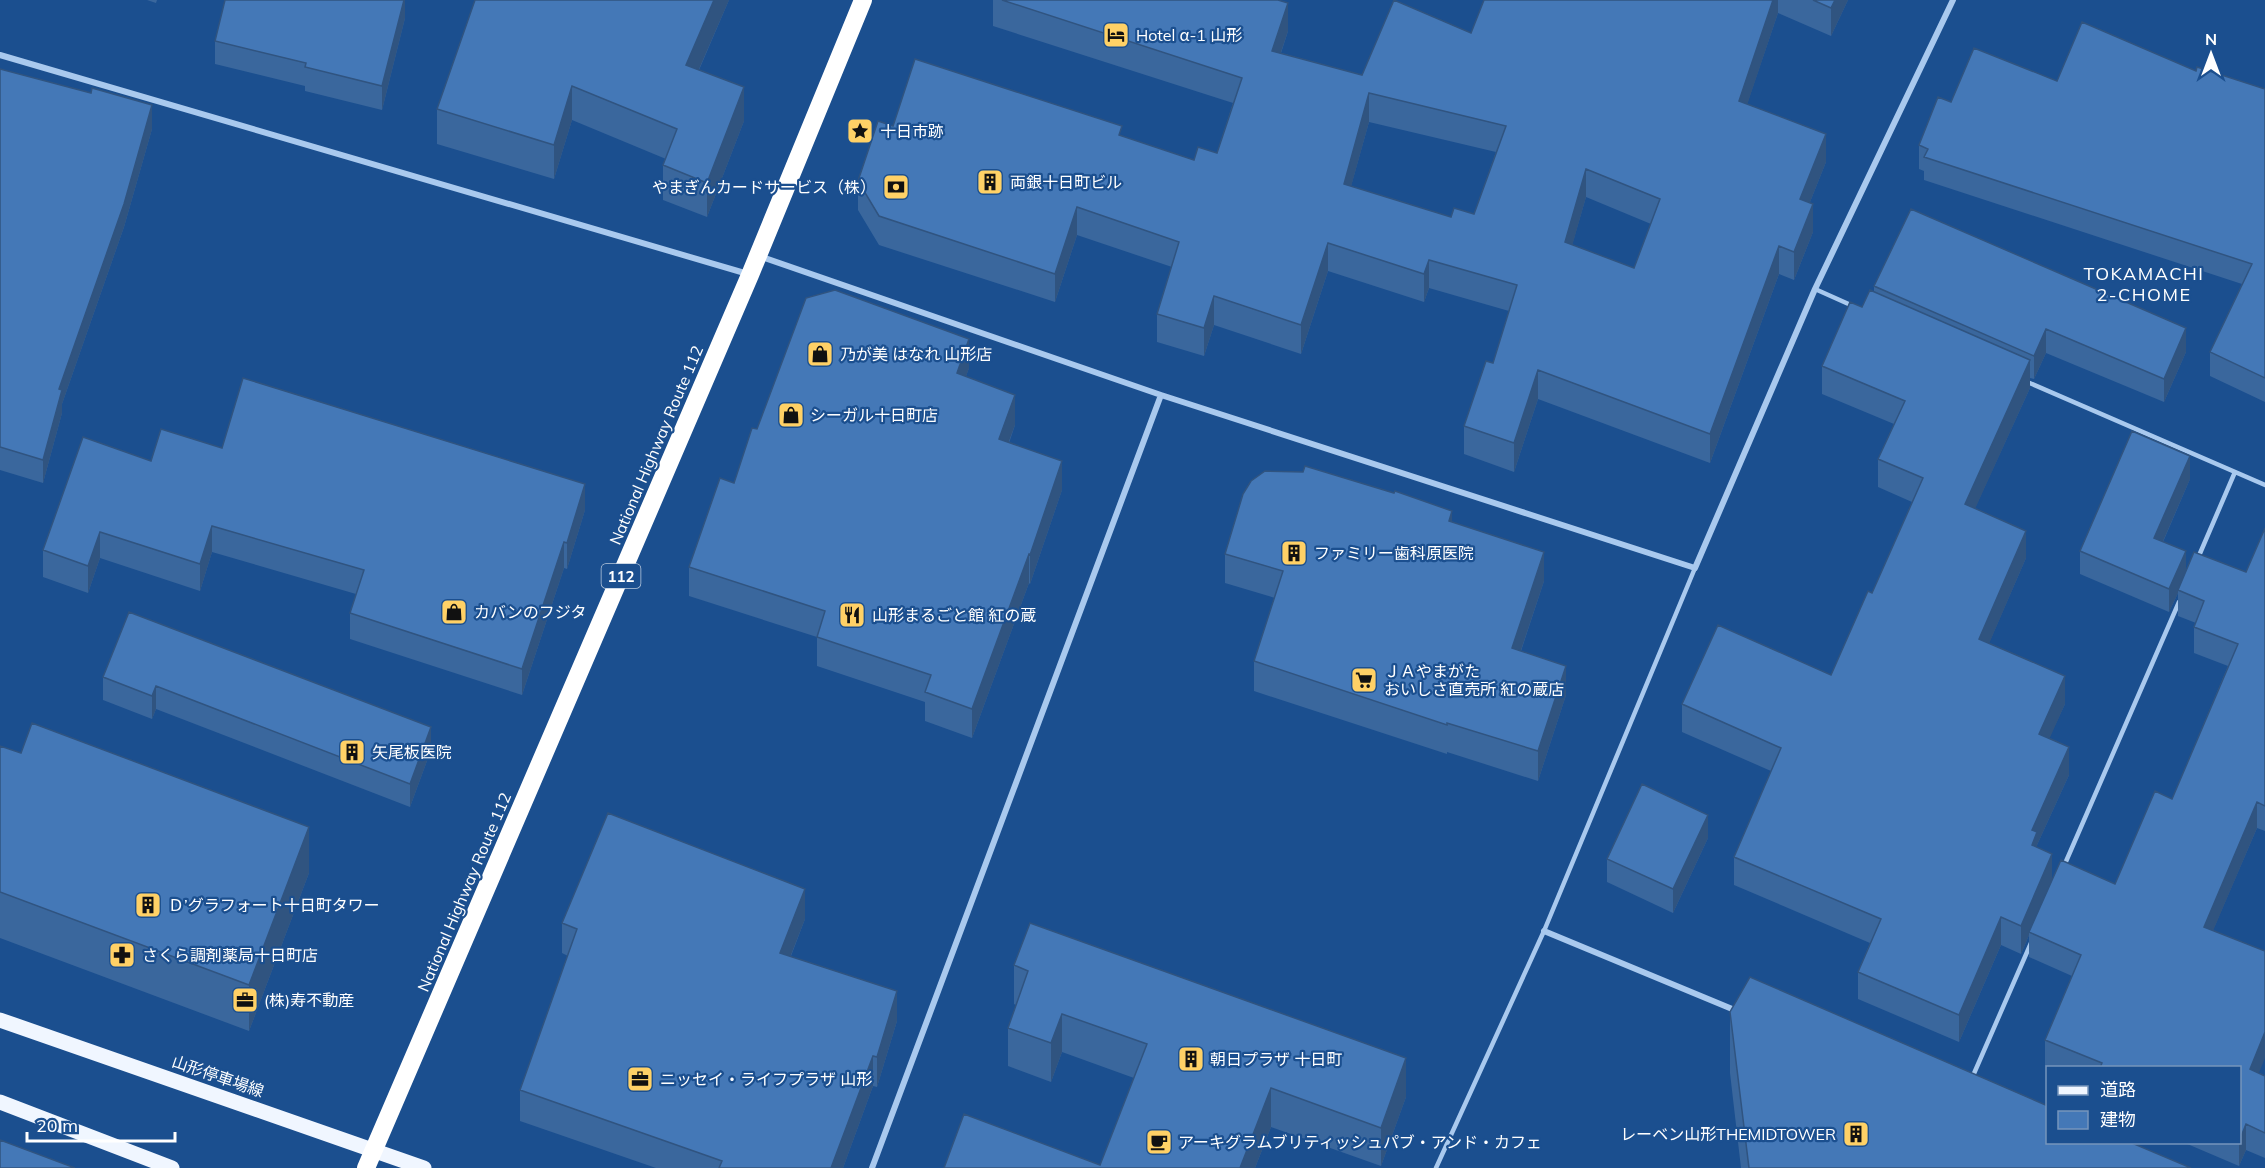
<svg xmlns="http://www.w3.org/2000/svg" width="2265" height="1168" viewBox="0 0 2265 1168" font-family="Mulish,'Noto Sans JP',sans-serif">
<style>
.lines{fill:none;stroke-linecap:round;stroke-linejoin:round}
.lane{stroke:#a9c9ee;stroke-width:4.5}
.street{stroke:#a9c9ee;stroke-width:6}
.primary{stroke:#f0f6ff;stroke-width:15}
.highway{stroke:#fff;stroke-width:18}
.wall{fill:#3a679d;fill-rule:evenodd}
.shaded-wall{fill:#305480}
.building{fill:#4478b7;stroke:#305480;stroke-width:1.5;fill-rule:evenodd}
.labels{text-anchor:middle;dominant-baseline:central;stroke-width:4.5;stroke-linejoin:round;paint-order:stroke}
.shield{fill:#1b4f8f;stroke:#bbcadd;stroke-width:1.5}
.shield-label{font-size:15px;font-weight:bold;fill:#fff}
.poi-label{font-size:16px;fill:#fff;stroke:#1b4f8f;text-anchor:start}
.street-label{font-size:16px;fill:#fff;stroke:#1b4f8f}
.neighbourhood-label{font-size:18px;letter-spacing:1.5px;fill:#fff;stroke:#1b4f8f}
</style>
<rect width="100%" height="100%" fill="#1b4f8f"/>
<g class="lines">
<path class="lane" d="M1815 289 1853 306
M2025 381 2265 485
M2198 558 2235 472
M2064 866 2179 602
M1972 1078 2031 943
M1436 1168 1544 931 1695 568"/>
<path class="street" d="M0 55 748 274
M759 256 1161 395 1695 568 1815 289 1953 0
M1544 931 1737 1011
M872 1168 1161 395"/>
<path class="primary" d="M0 1020 424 1168
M0 1102 172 1168"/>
<path class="highway" d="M366 1168 750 275 863 0"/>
</g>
<path class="wall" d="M147 0H157L156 3Z
M405 0V18L382 110 305 91V86L215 64V41Z
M729 0 699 70 744 121 707 217 663 200V165L666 159 572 120 554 179 437 144V109Z
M993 0H1278L1288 31 1281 53 1362 75 1471 33 1484 0H1848L1831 36 1778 13 1747 104 1826 162 1810 202 1813 232 1794 280 1779 274 1710 463 1538 399 1514 472 1464 454V426L1493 363 1509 311 1429 288 1424 302 1328 271 1301 354 1214 325 1204 356 1157 342V314L1172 267 1077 235 1055 302 879 245 858 210V181L893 126 1122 136 1194 160 1217 153 1233 103 993 26ZM1369 122 1496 152 1474 214 1451 217 1351 186ZM1586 197 1651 224 1634 268 1572 245Z
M0 69 152 129 124 227 62 404V413L43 483 0 470Z
M2196 71 2265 89V402L2210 376V352L2242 284 1924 180V171L1919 169V145L1951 102 2057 81Z
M1874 286 2186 352 2164 402 2046 353 2034 379 2030 378V388L1975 508 2026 558 1989 643 2065 704 2049 738 2069 775 2037 845V847L2052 879 2115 884 2172 799 2228 666 2194 653V627L2196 623 2178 616V593L2169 612 2080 574V551L2190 479 2163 542 2186 571 2246 572 2265 528V831L2257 828 2213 930 2259 1073 2265 1076V1158L2246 1150 2239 1166 2185 1143H2240V1068H2050L2045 1066V1040L2072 976 2029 957V935L2021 954 2001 945 1959 1042 1858 999V972L1870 943 1734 885V857L1771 771 1682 732V704L1831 675 1872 593 1912 502 1878 487V459L1894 424 1822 394V366L1862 307 1874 292Z
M969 368 966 376 1015 425 1009 443 1062 490 1030 584 1029 583 972 738 925 721V702L817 666V637L689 596V567L734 483Z
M222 448 585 510 567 569 564 568 522 695 350 639V613L356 594 212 552 200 591 100 558 88 593 43 577V550L151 461Z
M1452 522 1544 581 1521 651 1566 695 1538 781 1447 752V754L1254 691V661L1275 598 1225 583V554Z
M129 612 431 750 410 807 156 709 152 719 103 700V677Z
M0 746 309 873 249 1031 0 938Z
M1708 838 1673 913 1607 882V859Z
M805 919 791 956 897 1021 877 1087 873 1086 843 1168H656L520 1121V1090L568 956 562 953V923Z
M1014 965 1406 1097 1381 1166 1271 1127 1255 1168H944L1100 1165 1134 1078 1062 1052 1051 1082 1008 1066V1028L1016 1005 1014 1004Z
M1730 1012 2191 1168H1741L1730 1073Z"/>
<path class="shaded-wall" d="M404 0H405V18L382 110V86Z
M714 0H729L686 99V65Z
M1773 0H1778V13L1739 129V101Z
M1835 0H1848L1831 36V8Z
M1288 3V31L1272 79V51Z
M572 86V120L554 179V145Z
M744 87V121L707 217V183Z
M1369 93V122L1344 212V184Z
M152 105V129L124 227 62 404V413L43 483V460L59 389Z
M1826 134V162L1800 227V199Z
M1586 169V197L1565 271V242Z
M1813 204V232L1794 280V252Z
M1077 207V235L1055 302V274Z
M1328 243V271L1301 354V325Z
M1779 246V274L1710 463V434Z
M1429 260V288L1424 302V274Z
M1214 296V325L1204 356V328Z
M2186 328V352L2164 402V379Z
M2046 329V353L2034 379V356Z
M969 339V368L957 402V373Z
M2030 360V388L1965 531V504Z
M1538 370V399L1514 472V443Z
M1015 395V425L999 468V439Z
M2190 456V479L2154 562V538Z
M1062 461V490L1030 584V555Z
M585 484V510L567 569V543Z
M1452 511V540L1449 521Z
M212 526V552L200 591V564Z
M2026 531V558L1979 667V639Z
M100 532V558L88 593V566Z
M564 542V568L522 695V669Z
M2186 551V574L2178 590V593L2169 612V589Z
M1544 552V581L1512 677V648Z
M1029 554V583L972 738V709Z
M1566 666V695L1538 781V751Z
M2065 676V704L2039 762V734Z
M156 686V709L152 719V696Z
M431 727V750L410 807V784Z
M2069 747V775L2037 845V860L2032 873V830Z
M2257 802V828L2204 952V927Z
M1708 815V838L1673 913V889Z
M309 827V873L249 1031V985Z
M2052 854V882L2029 932V935L2021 954V926Z
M805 889V919L780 983V953Z
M2001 917V945L1959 1042V1015Z
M897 991V1021L877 1087V1057Z
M1062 1014V1052L1051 1082V1043Z
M2265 1032V1058L2250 1095V1069Z
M873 1056V1086L843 1168H831Z
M1406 1058V1097L1381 1166V1128Z
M1271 1088V1127L1255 1168H1240Z
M2246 1124V1150L2239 1166V1143H2240V1139Z"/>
<path class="building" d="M225 0H404L382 86 305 67 306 63 215 41Z
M475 0H714L686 65 744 87 707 183 663 165 677 129 572 86 554 145 437 109Z
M1002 0H1278L1288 3 1272 51 1362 75 1394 0 1471 33 1484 0H1773L1739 101 1826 134 1800 199 1813 204 1794 252 1779 246 1710 434 1538 370 1514 443 1464 426 1486 361 1493 363 1517 285 1429 260 1424 274 1328 243 1301 325 1214 296 1204 328 1157 314 1179 242 1077 207 1055 274 879 216 858 181 878 121 893 126 915 59 1122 126 1119 135 1194 160 1198 147 1217 153 1242 78ZM1369 93 1506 126 1474 214 1454 208 1451 217 1344 184ZM1586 169 1660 199 1634 268 1565 242Z
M1813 0H1835L1831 8Z
M2082 22 2196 71 2197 67 2265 89V378L2210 352 2252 264 1924 157 1928 149 1919 145 1938 97 1951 102 1974 48 2057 81Z
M0 69 91 93 92 88 152 105 124 204 59 389 62 390 43 460 0 447Z
M1911 209 2186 328 2164 379 2046 329 2034 356 1874 286Z
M835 290 969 339 957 373 1015 395 999 439 1062 461 1030 555 1029 554 972 709 925 692 931 675 817 637 825 611 689 567 720 478 734 483 752 428 757 429 806 298Z
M1870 290 2030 360 1965 504 2026 531 1979 639 2065 676 2039 734 2069 747 2032 830 2037 832 2032 845 2052 854 2021 926 2001 917 1959 1015 1858 972 1881 919 1734 857 1781 748 1682 704 1718 625 1831 675 1868 591 1872 593 1923 478 1878 459 1905 401 1822 366 1850 302 1862 307Z
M243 378 585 484 567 543 564 542 522 669 350 613 364 570 212 526 200 564 100 532 88 566 43 550 83 437 151 461 161 429 222 448Z
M2132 431 2190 456 2154 538 2186 551 2169 589 2080 551Z
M1305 466 1394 493 1395 491 1452 511 1449 521 1544 552 1512 648 1566 666 1538 751 1447 723V725L1254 661 1283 571 1225 554 1243 494 1251 481 1265 471 1303 472Z
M2265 528V806L2257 802 2204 927 2265 951V1032L2250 1069 2265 1076V1133L2246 1124 2240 1139V1068H2100L2102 1063 2045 1040 2081 955 2029 932 2061 860 2115 884 2155 791 2172 799 2238 644 2194 627 2204 601 2178 590 2194 552 2246 572Z
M129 612 431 727 410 784 156 686 152 696 103 677Z
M32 723 309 827 249 985 0 892V746L21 753Z
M1642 784 1708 815 1673 889 1607 859Z
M608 813 805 889 780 953 897 991 877 1057 873 1056 831 1168H719L722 1161 520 1090 577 929 562 923Z
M1030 923 1406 1058 1381 1128 1271 1088 1240 1168H944L964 1114 1100 1165 1147 1044 1062 1014 1051 1043 1008 1028 1028 971 1014 965Z
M1750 977 2048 1106V1143H2132L2191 1168H1749L1730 1012Z
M0 1140 75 1168H0Z"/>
<defs>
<symbol id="hotel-square" viewBox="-11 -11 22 22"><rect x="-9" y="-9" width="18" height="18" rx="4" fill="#ffd166" stroke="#1b4f8f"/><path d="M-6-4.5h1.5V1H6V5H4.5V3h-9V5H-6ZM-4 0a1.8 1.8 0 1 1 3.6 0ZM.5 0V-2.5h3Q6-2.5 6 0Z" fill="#111"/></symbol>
<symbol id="sight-square" viewBox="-11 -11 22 22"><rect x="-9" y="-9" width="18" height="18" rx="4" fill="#ffd166" stroke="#1b4f8f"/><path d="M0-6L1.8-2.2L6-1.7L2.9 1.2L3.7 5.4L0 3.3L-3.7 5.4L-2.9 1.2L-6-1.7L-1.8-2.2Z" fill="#111"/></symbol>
<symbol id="building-square" viewBox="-11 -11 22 22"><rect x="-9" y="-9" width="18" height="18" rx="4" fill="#ffd166" stroke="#1b4f8f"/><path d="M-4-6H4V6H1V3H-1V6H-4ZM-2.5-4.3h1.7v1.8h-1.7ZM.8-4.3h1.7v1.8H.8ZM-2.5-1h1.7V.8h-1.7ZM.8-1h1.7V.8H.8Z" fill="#111"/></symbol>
<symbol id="bank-square" viewBox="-11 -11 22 22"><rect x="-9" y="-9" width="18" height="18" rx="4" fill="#ffd166" stroke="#1b4f8f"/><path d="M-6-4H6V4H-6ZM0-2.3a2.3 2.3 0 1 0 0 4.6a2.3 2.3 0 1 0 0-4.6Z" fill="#111"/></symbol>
<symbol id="shop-square" viewBox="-11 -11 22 22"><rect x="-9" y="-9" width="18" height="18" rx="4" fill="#ffd166" stroke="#1b4f8f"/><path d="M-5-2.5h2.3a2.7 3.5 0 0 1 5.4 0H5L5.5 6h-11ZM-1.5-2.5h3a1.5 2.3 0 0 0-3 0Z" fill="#111"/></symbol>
<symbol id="restaurant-square" viewBox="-11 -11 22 22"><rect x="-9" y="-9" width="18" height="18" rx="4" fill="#ffd166" stroke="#1b4f8f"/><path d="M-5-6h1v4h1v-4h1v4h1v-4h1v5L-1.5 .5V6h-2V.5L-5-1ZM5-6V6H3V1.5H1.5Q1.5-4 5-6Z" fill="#111"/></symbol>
<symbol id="supermarket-square" viewBox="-11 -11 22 22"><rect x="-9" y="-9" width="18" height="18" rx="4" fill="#ffd166" stroke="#1b4f8f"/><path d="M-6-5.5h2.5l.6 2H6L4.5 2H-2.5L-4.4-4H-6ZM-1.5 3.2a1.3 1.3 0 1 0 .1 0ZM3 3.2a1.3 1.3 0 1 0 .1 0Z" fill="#111"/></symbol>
<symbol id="pharmacy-square" viewBox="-11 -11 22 22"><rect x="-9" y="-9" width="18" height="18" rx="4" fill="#ffd166" stroke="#1b4f8f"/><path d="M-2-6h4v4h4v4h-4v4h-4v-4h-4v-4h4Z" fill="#111"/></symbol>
<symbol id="office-square" viewBox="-11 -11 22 22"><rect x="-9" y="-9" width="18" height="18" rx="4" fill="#ffd166" stroke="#1b4f8f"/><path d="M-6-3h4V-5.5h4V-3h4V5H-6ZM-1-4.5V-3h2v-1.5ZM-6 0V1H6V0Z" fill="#111"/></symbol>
<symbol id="cafe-square" viewBox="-11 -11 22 22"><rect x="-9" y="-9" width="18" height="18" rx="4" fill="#ffd166" stroke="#1b4f8f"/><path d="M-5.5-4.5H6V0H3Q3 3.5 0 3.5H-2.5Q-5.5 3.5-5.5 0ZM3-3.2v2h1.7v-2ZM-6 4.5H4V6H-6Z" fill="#111"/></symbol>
</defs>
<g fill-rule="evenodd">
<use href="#hotel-square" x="1101" y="20" width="30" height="30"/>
<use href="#sight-square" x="845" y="116" width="30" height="30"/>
<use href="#building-square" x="975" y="167" width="30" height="30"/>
<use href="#bank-square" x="881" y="172" width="30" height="30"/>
<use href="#shop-square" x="805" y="339" width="30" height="30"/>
<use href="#shop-square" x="776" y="400" width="30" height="30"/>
<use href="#building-square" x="1279" y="538" width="30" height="30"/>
<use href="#shop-square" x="439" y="597" width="30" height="30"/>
<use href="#restaurant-square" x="837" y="600" width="30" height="30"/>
<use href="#supermarket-square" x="1349" y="665" width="30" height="30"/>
<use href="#building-square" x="337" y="737" width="30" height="30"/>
<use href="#building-square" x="133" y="890" width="30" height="30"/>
<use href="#pharmacy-square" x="107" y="940" width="30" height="30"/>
<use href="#office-square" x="230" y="985" width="30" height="30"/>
<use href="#building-square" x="1176" y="1044" width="30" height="30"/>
<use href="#office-square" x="625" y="1064" width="30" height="30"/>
<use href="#building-square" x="1841" y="1119" width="30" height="30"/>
<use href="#cafe-square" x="1144" y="1127" width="30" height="30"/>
</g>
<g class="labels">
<rect class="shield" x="601.5" y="564" width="39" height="24" rx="4.5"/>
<g class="shield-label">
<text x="621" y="576">112</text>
</g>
<g class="poi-label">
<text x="1136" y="35">Hotel α-1 山形</text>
<text x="880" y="131">十日市跡</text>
<text x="1010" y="182">両銀十日町ビル</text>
<text x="876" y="187" text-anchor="end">やまぎんカードサービス（株）</text>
<text x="840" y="354">乃が美 はなれ 山形店</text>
<text x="810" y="415">シーガル十日町店</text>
<text x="1314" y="553">ファミリー歯科原医院</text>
<text x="474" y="612">カバンのフジタ</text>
<text x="872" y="615">山形まるごと館 紅の蔵</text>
<text x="1384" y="671">ＪＡやまがた<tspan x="1384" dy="18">おいしさ直売所 紅の蔵店</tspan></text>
<text x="372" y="752">矢尾板医院</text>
<text x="168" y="905">Ｄ’グラフォート十日町タワー</text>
<text x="142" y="955">さくら調剤薬局十日町店</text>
<text x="264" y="1000">(株)寿不動産</text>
<text x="1210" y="1059">朝日プラザ 十日町</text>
<text x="660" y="1079">ニッセイ・ライフプラザ 山形</text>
<text x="1836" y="1134" text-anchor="end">レーベン山形THEMIDTOWER</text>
<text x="1178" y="1142">アーキグラムブリティッシュパブ・アンド・カフェ</text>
</g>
<g class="street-label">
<text transform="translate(656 445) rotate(-67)">National Highway Route 112</text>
<text transform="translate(464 892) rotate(-67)">National Highway Route 112</text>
<text transform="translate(218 1076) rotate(19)">山形停車場線</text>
</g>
<g class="neighbourhood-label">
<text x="2144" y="273">TOKAMACHI<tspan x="2144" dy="21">2-CHOME</tspan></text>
</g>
</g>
<rect x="2046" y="1066" width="195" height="78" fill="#1b4f8f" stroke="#7695bc" stroke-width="1.5"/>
<rect x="2058" y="1086" width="30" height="9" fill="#f0f6ff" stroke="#7695bc" stroke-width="1.5"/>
<text x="2100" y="1096" font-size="18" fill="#ffffff">道路</text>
<rect x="2058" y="1111" width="30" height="18" fill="#4478b7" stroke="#7695bc" stroke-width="1.5"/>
<text x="2100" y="1126" font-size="18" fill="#ffffff">建物</text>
<g transform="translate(2211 54)" stroke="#1b4f8f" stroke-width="4.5" paint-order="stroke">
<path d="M0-4.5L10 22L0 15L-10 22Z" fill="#ffffff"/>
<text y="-9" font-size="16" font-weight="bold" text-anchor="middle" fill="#ffffff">N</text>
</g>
<path d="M27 1132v9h148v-9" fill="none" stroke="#ffffff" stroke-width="3"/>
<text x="36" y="1132" font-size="18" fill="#ffffff" stroke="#1b4f8f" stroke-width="4.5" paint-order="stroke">20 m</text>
</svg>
